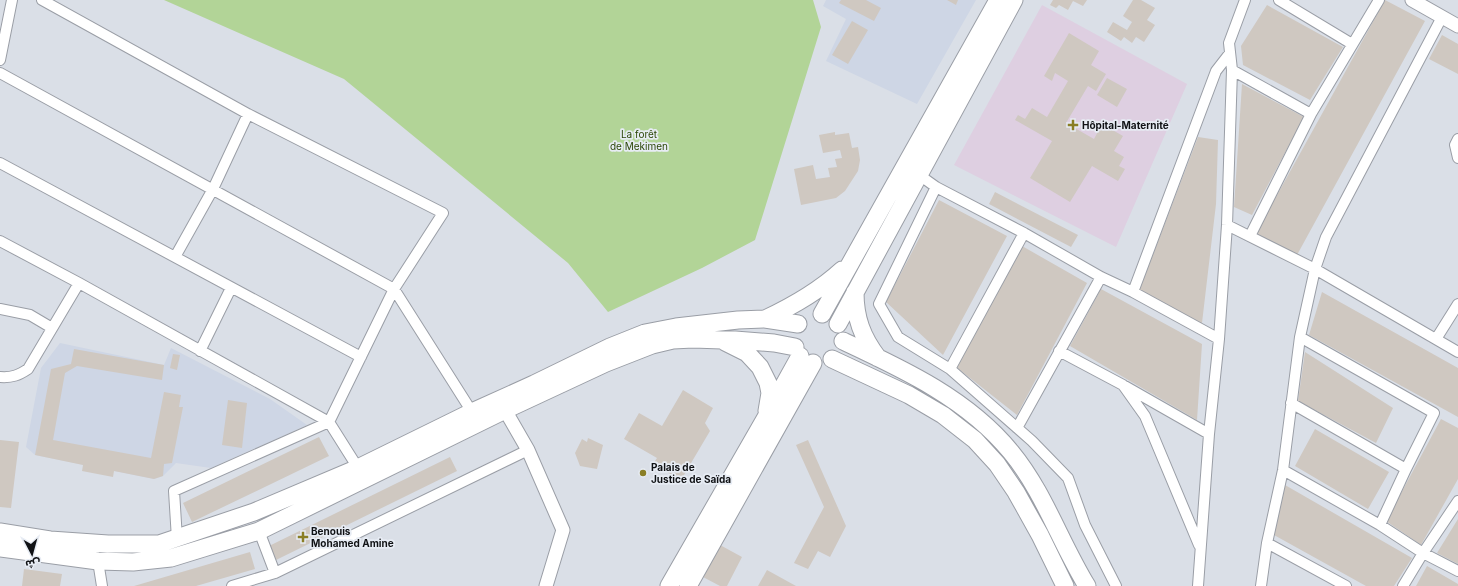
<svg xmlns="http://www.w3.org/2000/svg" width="1458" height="586" viewBox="0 0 1458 586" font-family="Inter,'Noto Sans Arabic',sans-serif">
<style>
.built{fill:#ced6e5}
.medical{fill:#decfe1}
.green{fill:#b2d497}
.building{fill:#cfc8c1}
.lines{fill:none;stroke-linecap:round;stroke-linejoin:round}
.minor-casing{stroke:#9a9ea6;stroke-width:12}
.tertiary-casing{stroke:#9a9ea6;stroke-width:15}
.primary-casing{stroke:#9a9ea6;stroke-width:19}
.minor{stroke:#fff;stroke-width:10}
.tertiary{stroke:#fff;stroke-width:13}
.primary{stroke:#fff;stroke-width:17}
.poi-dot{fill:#8a7e25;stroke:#e7ecf4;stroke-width:1.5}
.labels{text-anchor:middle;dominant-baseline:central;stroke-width:3.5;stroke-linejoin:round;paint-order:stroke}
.poi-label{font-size:10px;font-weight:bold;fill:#101215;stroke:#e7ecf4;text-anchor:start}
.park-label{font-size:10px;fill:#2a4606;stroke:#e7ecf4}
</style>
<rect width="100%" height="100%" fill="#dadfe7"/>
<path class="built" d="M826 0H976L917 104 826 61 846 19 823 6Z
M60 343 164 365 171 348 270 399 307 425 211 468 176 463 163 476 154 479 35 455 26 447 41 368Z"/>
<path class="medical" d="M1042 5 1187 84 1116 247 954 165Z"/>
<path class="green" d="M164 0H813L821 27 755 240 702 268 608 312 568 263 344 79Z"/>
<path class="building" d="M841 0H866L881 8 874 21 839 3Z
M947 0H958L956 5Z
M1053 0H1087L1083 6 1073 1 1068 10 1059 5 1056 8 1050 5Z
M1133 0H1141L1155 8 1147 20 1155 25 1144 42 1136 37 1132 43 1124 37 1121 41 1107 32 1113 22 1127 30 1132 22 1123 16Z
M1385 0 1425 21 1297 255 1256 233Z
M1267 5 1343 47 1310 100 1243 65 1241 46Z
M852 21 868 30 848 64 832 55Z
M1069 33 1099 51 1091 65 1106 74 1096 91 1088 86 1066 123 1094 139 1102 124 1123 136 1114 151 1124 157 1119 166 1125 169 1118 181 1092 166 1070 202 1030 178 1052 141 1015 120 1018 115 1025 119 1032 108 1047 117 1068 81 1055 73 1052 81 1044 76Z
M1442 35 1458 44V74L1429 59Z
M1107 78 1127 89 1117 107 1097 95Z
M1242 84 1304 117 1252 215 1234 207Z
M835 132V135L849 133 852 148 858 147 860 160 858 171 845 191 836 198 801 205 794 169 813 165 816 179 830 177 828 168 837 167 835 159 842 158 840 150 823 153 819 135Z
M1198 137 1218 140 1216 204 1202 323 1197 324 1139 291Z
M995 192 1078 235 1071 247 989 204Z
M939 200 1007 236 943 355 886 302Z
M1022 246 1087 283 1017 415 956 367Z
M1101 289 1202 344 1197 420 1070 346Z
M1322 292 1458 368V417L1309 335Z
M74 349 164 365 162 380 77 366 65 373 53 440 151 458 164 392 181 395 179 407H183L172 463 164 464 163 476 154 479 114 471 113 477 82 471 83 465 35 455 51 369 71 364Z
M1305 352 1393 408 1376 443 1298 401Z
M173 354 180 355 177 370 170 368Z
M683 390 713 408 705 423 710 431 681 480 653 464 657 458 624 439 639 413 662 426Z
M228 400 247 403 242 448 222 445Z
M1441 419 1458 428V479L1421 545 1386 521Z
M1315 429 1389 472 1368 509 1295 466Z
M319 437 329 456 192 522 183 503Z
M588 438 603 445 597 469 580 466 575 453 582 439 587 442Z
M0 440 19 442 11 508 0 507Z
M808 440 846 526 830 557 818 551 808 569 794 563 824 507 796 445Z
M450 457 457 471 276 560 269 546Z
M1285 485 1412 558 1394 586H1366L1274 535Z
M1458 519V564L1437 553Z
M720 545 742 557 727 586H720L703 577Z
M250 552 255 569 196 586H134Z
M1427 566 1458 584V586H1416Z
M24 569 62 574 60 586H22Z
M767 570 796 586H758Z"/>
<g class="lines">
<defs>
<path id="minor" d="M42 0 248 114 443 213 394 289 329 422 174 491 177 539
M1279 0 1352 44
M0 60 12 0
M1232 70 1311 114
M0 73 394 289 472 412
M1458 139 1455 145 1458 158
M0 163 361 357
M915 172 936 187 1024 233 1101 277 1133 292 1219 339
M936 187 879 304 898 337 950 369 1032 441 1068 478 1085 525 1116 586
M1227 225 1315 269 1458 352
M1250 236 1311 114 1379 0
M0 241 79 283 329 422 358 468
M175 257 213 189 248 114
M1133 292 1216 71 1230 53
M0 309 30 315 52 328
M1300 337 1434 413 1406 469 1380 525
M1436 339 1458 304
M200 351 231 288
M1059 351 1123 385 1209 434
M950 369 1024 233
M0 377C12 378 19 375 28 369L79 283
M1123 385 1145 416 1199 545
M1291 403 1406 469
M1017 428 1101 277
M1283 470 1380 525 1423 553 1458 571
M259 531 275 573
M1267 543 1346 586
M98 561 102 586
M232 586 275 573 528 450
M1198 586 1209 434 1219 339 1227 225 1232 70 1229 43 1245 0
M1261 586 1267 543 1283 470 1300 337 1315 269 1326 237 1442 17
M1403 586 1423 553 1458 501"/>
<path id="tertiary" d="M1412 0 1458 26
M505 410 528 450 563 530 546 586"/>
<path id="primary" d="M855 292C855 318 862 337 878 358
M822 314 998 0
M765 319C793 306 819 291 842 270
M838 324 1014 0
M843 341C903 369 968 399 1011 452 1044 492 1060 542 1087 586
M725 342 747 353 760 367 768 383 770 393 767 411
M832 359 909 395 943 415 975 440 997 464 1016 492 1040 535 1065 586
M0 532 50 540 108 544H159L254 512 358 468 472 412 534 384 610 347 645 333 676 327 738 320 765 319 798 324
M0 548 98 561 133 562 171 558 259 531 505 410 606 363 652 345 673 340 693 339 722 340H735L774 343 795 347
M669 586 765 419 800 356
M688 586 813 363"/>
</defs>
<use href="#minor" class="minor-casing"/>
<use href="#tertiary" class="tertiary-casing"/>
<use href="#primary" class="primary-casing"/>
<use href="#minor" class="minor"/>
<use href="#tertiary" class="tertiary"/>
<use href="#primary" class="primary"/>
</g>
<g class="poi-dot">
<path d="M1071 119h4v4h4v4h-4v4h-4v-4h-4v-4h4z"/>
<circle cx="643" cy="473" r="4"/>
<path d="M301 531h4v4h4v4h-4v4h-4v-4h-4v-4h4z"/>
</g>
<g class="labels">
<g class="poi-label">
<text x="1082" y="125">Hôpital-Maternité</text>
<text x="651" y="467">Palais de<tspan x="651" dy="12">Justice de Saïda</tspan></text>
<text x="311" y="531">Benouis<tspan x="311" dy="12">Mohamed Amine</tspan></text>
</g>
<g class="park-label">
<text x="639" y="134">La forêt<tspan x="639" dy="12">de Mekimen</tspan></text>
</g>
</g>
<g transform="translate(32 554) rotate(174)" stroke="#e7ecf4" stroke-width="3" paint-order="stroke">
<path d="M0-3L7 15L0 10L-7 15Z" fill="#101215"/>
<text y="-6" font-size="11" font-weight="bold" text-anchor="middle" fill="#101215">ش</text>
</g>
</svg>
